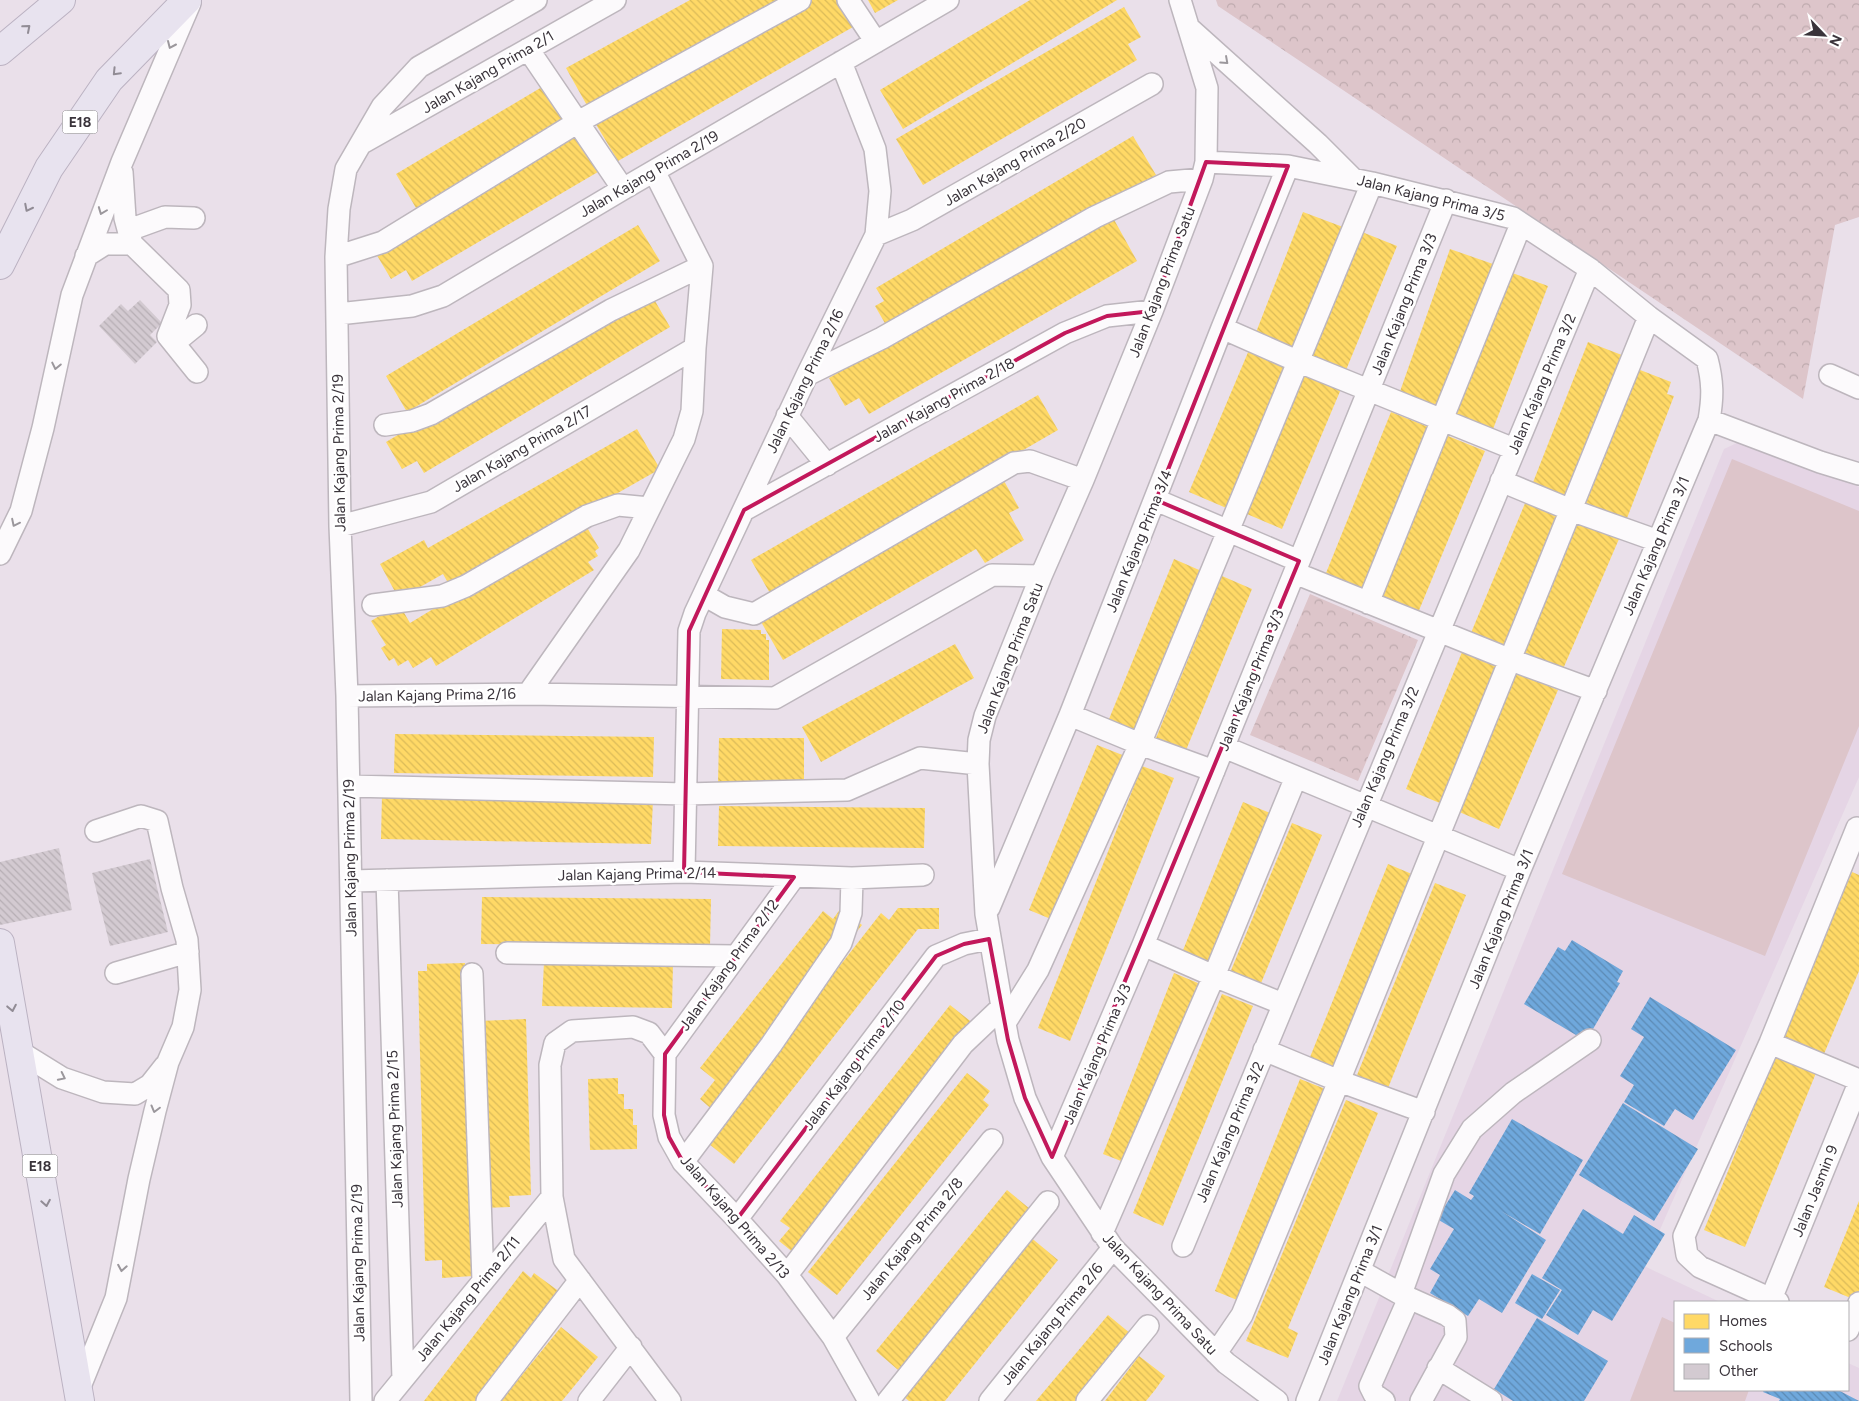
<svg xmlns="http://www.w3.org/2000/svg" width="1859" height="1401" viewBox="0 0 1859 1401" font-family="Figtree,sans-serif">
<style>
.built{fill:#e5d5e5}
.forest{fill:url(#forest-crowns)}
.pitch{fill:#ddc5ca}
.homes{fill:url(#homes-back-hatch)}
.schools{fill:url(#schools-back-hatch)}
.building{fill:url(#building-back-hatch)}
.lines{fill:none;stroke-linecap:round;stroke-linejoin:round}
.minor-casing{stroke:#bdb6bd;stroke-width:24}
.highway-casing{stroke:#bbb2c2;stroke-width:30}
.minor{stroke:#fcfafc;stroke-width:21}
.highway{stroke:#e8e3ef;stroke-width:28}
.oneway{stroke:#918c95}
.oneway2{stroke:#9b979c}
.marked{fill:none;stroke:#c2185b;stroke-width:4;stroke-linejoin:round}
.labels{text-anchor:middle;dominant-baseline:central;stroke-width:5;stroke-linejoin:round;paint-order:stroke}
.shield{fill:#fff;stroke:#757176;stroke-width:1}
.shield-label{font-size:14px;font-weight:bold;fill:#3a343b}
.street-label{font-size:15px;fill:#3a343b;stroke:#fff}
</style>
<defs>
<pattern id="forest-crowns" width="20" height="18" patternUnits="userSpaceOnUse" patternTransform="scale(1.25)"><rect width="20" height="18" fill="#ddc5ca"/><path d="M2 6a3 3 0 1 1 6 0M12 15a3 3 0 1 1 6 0" fill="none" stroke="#beaaae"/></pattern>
<pattern id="homes-back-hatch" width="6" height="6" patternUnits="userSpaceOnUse" patternTransform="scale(1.25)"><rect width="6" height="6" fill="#ffd966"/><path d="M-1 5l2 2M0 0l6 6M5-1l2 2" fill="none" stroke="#dbbb59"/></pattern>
<pattern id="schools-back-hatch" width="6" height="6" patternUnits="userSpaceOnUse" patternTransform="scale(1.25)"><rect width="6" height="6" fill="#6fa8dc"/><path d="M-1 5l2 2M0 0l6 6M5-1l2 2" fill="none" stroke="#5c8ab4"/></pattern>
<pattern id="building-back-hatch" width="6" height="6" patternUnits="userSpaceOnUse" patternTransform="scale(1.25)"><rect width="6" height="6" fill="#d3cad1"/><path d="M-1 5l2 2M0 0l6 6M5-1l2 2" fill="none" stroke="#b6aeb4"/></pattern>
</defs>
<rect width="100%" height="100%" fill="#eae0ea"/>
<path class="built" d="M1743 440 1859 487V777L1644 1266 1720 1302H1675V1390H1848V1363L1859 1368V1401H1337L1724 449Z"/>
<path class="forest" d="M1216 0H1859V217L1835 225 1803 399 1218 6Z
M1310 594 1418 640 1358 781 1250 735Z"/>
<path class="pitch" d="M1732 459 1859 511V726L1765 956 1562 874Z
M1662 1317 1675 1323V1390H1749L1745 1401H1630Z"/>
<path class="homes" d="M690 0H786L589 109 566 68Z
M805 0H847L860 23 618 161 594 121Z
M868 0H898L875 13Z
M1030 0H1117L903 129 880 90Z
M1124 7 1141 37 1128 44 1137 60 923 185 896 139Z
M552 81 572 114 416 208 396 174Z
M582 132 603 169 412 281 406 270 391 279 375 252Z
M1133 136 1156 175 890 332 875 306 884 301 876 288Z
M1303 212 1343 227 1293 356 1253 340Z
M1112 216 1137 261 869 414 859 398 845 406 829 378Z
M638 225 660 261 407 412 386 376Z
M1357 230 1397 246 1344 375 1304 358Z
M1450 249 1493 264 1439 415 1397 400Z
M1507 271 1548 286 1490 437 1449 421Z
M647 287 670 327 424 473 417 461 402 469 386 442Z
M1588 342 1627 357 1569 505 1530 490Z
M1249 350 1290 367 1231 510 1189 492Z
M1635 368 1671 382 1667 394 1674 396 1624 526 1581 510Z
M1299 371 1341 389 1282 529 1240 511Z
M1038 395 1058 430 771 595 751 560Z
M1391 412 1431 428 1362 599 1322 583Z
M637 429 660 469 451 588 443 574 399 599 380 564 424 540 428 548Z
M1443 434 1485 451 1415 620 1374 603Z
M1003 479 1019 508 1009 513 1024 540 985 563 976 549 783 660 760 620Z
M1526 501 1566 517 1508 657 1468 640Z
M582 519 599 548 595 551 598 556 588 562 594 570 436 666 431 657 413 668 408 660 398 666 394 658 389 661 381 648 386 645 371 621 399 604 410 623Z
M1578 521 1619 539 1560 676 1519 659Z
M1174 559 1206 573 1136 742 1105 729Z
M1222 576 1252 589 1182 760 1152 748Z
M722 629 761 630V634H766V640H769V680L721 679Z
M955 644 974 678 821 762 802 727Z
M1462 652 1503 669 1447 806 1406 789Z
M1515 672 1558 690 1499 829 1457 811Z
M395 734 654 737 653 777 394 773Z
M719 738H804V785L718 784Z
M1097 745 1130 758 1063 924 1029 910Z
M1142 766 1174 778 1070 1041 1038 1028Z
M382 795 653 800 651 844 381 839Z
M1243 802 1275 815 1210 973 1179 960Z
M719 806 925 808 924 848 718 846Z
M1292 823 1322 835 1257 993 1227 980Z
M1388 864 1419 877 1336 1079 1306 1067Z
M1852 872 1859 875V971L1821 1061 1780 1044Z
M1435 883 1466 895 1384 1098 1353 1085Z
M482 897 711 899 710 946 481 944Z
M841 908 862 925 715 1112 700 1099 715 1080 700 1068 823 911 833 919Z
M898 908H939V929H918L734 1164 704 1140 881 913 889 920Z
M544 961 673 963 672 1008 542 1006Z
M465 963 473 1276 442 1278V1260L425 1261 418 971H427V964Z
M1174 973 1205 986 1134 1166 1103 1154Z
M1222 994 1253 1006 1163 1226 1133 1213Z
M950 1005 974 1024 799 1257 779 1241 790 1228 780 1221Z
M526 1019 531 1195 509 1196 510 1207 483 1208 478 1021Z
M1775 1056 1816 1073 1745 1247 1704 1230Z
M967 1073 990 1091 983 1100 989 1105 837 1295 808 1272Z
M618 1078V1094H624V1109H633V1125H637V1149L590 1150 588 1079Z
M1300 1079 1333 1092 1247 1304 1215 1291Z
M1346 1100 1378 1113 1288 1328 1298 1333 1288 1358 1246 1341Z
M1007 1190 1035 1213 904 1375 876 1351Z
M1859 1201V1298L1858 1301 1824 1287Z
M1029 1236 1058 1260 945 1401H909L902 1395Z
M523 1271 531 1278 534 1273 564 1295 484 1401H424Z
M1108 1315 1137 1339 1085 1401H1036Z
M561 1327 598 1357 562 1401H501Z
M1139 1356 1165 1376 1155 1390 1146 1401H1105Z"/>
<path class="schools" d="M1572 940 1623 971 1617 982 1620 983 1586 1041 1524 1004 1558 947 1565 951Z
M1650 997 1736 1050 1693 1120 1675 1109 1664 1126 1624 1102 1634 1085 1620 1076 1644 1037 1631 1029Z
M1623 1103 1698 1149 1654 1221 1579 1175Z
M1512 1119 1583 1160 1540 1234 1501 1211 1546 1240 1502 1313 1479 1299 1468 1316 1430 1293 1440 1275 1430 1269 1454 1229 1437 1219 1455 1190 1471 1200 1474 1196 1469 1193Z
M1583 1209 1623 1234 1634 1215 1665 1234 1612 1321 1593 1310 1578 1335 1546 1315 1562 1290 1542 1278Z
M1532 1274 1560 1290 1542 1319 1515 1303Z
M1537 1318 1608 1361 1584 1401H1513L1494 1389Z
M1764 1390H1838L1859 1401H1779L1780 1399 1763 1392Z"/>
<path class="building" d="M140 300 162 323 150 335 157 342 135 364 99 326 121 304 128 311Z
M59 848 72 910 0 925V862Z
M150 859 168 932 110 946 92 873Z"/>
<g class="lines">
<defs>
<path id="minor" d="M848 0 876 42
M1180 0 1207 88 1206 162 1202 179 1152 311 1083 480 1041 576 985 716 979 740 978 764 986 914 1002 1007 1008 1040 1025 1098 1052 1157 1113 1248 1226 1363 1277 1401
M1189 28 1318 144 1353 179
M528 49 623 189
M362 143 615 0
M1206 162 1288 166 1372 183 1513 218 1590 269 1649 317 1707 359C1713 382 1713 397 1709 420L1520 870 1307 1401
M122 172 125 218 132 244 179 290 180 305 168 336 197 372
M129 230 165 217 194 218
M876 235 912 220 1152 84
M86 256 105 244H132
M336 257 383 242 578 122 800 0
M338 314 412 306 443 296 623 189 948 0
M1222 328 1297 361 1514 449
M174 343 196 325
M807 375 882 338 1095 217 1169 182 1202 179
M1830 375 1859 388
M787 416 827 465
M1709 420 1820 462 1859 474
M385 425 412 421 431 414 611 310 702 266
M1501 481 1571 510 1658 541
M1156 500 1299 561
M744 510 1065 333 1107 316 1152 311
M340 526 431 502 695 348
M0 554 21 511 43 428 72 295 122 162 190 3
M1295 573 1511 660 1596 691
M704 595 725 607 754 614 1014 463 1030 461 1083 480
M1368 603 1521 224
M373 605 442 596 466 586 587 516 618 505 649 508
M528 694 629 550 684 439 692 411 695 348 702 266 654 171
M347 696 528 694 775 698 992 575 1041 576
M1070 715 1140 744 1214 771
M1224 747 1520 870
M349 786 686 794 847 790 920 758 978 764
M684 872 689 631 695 613 807 375 876 235 880 191 875 149 841 62
M387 880 403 1379
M351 881 684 872 852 878 923 875
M989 908 1070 715 1222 328 1288 166
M1143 945 1214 976 1283 1004
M507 953 735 956
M116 973 188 952
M472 974 483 1281
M1005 1023 1038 970 1140 744 1372 183
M1770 1043 1859 1080
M1264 1050 1339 1081 1424 1112
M20 1052 62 1078 103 1092 135 1094 150 1085 165 1066
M665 1054 794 877
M1052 1157 1143 945 1446 200
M683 1162 771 1045 841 943 851 913 852 878
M737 1219 936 956 964 944 989 939
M1102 1233 1214 976 1296 777
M1183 1246 1590 269
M1360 1271 1401 1294 1444 1174 1472 1129 1513 1093 1590 1040
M787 1275 963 1044 1002 1007
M1409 1298 1447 1315 1455 1321 1456 1337 1421 1401
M1771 1299 1859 1083
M1778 1302 1700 1267 1687 1255 1684 1236 1770 1043 1857 828 1859 830
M1848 1330 1859 1303
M833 1337 992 1140
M1216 1353 1242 1315 1339 1081 1649 317
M1438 1368 1491 1401
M79 1389 116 1298 139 1179 155 1111 168 1062 183 1027 190 990 187 940 172 888 157 821 141 816 96 831
M361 1401 347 696 340 526 336 257 339 209 346 169 382 107 419 67 536 0
M385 1401 552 1197
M487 1401 580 1280
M589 1401 631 1347
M670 1401 564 1259 552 1197 550 1065 555 1043 572 1031 633 1027 649 1033 665 1054 664 1115 669 1137 683 1162 737 1219 787 1275 833 1337 869 1401
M888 1401 1048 1202
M990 1401 1113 1248
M1087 1401 1148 1326
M1384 1401 1374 1394 1370 1386 1409 1298 1401 1294"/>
<path id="highway" d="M0 51 61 0
M0 265 49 168 109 80 187 0
M0 943 80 1401"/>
</defs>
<use href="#minor" class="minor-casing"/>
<use href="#highway" class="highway-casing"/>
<use href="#minor" class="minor"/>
<use href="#highway" class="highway"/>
</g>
<defs><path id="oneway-chevron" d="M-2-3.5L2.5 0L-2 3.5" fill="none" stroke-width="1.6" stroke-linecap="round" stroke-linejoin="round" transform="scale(1.25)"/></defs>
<g class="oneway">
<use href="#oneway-chevron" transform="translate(27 28) rotate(-41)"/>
<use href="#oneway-chevron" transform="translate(116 72) rotate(134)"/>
<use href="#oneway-chevron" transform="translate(28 208) rotate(117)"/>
<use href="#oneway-chevron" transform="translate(12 1008) rotate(79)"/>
<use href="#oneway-chevron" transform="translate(46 1203) rotate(80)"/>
</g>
<g class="oneway2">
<use href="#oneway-chevron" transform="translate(171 45) rotate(114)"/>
<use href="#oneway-chevron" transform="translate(1225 61) rotate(42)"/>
<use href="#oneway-chevron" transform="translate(102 211) rotate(111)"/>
<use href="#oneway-chevron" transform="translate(56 366) rotate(102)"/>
<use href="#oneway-chevron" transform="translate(15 523) rotate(116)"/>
<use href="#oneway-chevron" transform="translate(62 1077) rotate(26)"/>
<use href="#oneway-chevron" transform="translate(155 1109) rotate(105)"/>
<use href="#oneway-chevron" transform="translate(122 1268) rotate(100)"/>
</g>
<path class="marked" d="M1206 162 1288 166 1156 500 1299 561 1052 1157 1025 1098 1008 1040 989 939 964 944 936 956 737 1219 683 1162 669 1137 664 1115 665 1054 794 877 684 872 689 631 744 510 1065 333 1107 316 1152 311Z"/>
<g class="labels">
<g class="shield">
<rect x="62.5" y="110.5" width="35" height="23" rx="4"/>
<rect x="22.5" y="1154.5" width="35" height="23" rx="4"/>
</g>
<g class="shield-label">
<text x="80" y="122">E18</text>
<text x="40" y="1166">E18</text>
</g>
<g class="street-label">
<text transform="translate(488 72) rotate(-30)">Jalan Kajang Prima 2/1</text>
<text transform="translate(1015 162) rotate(-30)">Jalan Kajang Prima 2/20</text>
<text transform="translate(649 174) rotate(-30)">Jalan Kajang Prima 2/19</text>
<text transform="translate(1431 198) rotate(14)">Jalan Kajang Prima 3/5</text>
<text transform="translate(1162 282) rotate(-69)">Jalan Kajang Prima Satu</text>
<text transform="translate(1404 304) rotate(-68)">Jalan Kajang Prima 3/3</text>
<text transform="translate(805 381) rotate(-64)">Jalan Kajang Prima 2/16</text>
<text transform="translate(1542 384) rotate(-67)">Jalan Kajang Prima 3/2</text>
<text transform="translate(944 400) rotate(-29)">Jalan Kajang Prima 2/18</text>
<text transform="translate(522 449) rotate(-30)">Jalan Kajang Prima 2/17</text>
<text transform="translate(339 453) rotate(-91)">Jalan Kajang Prima 2/19</text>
<text transform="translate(1139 541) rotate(-68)">Jalan Kajang Prima 3/4</text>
<text transform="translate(1656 546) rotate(-67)">Jalan Kajang Prima 3/1</text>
<text transform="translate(1010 658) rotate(-69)">Jalan Kajang Prima Satu</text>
<text transform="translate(1251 680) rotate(-68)">Jalan Kajang Prima 3/3</text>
<text transform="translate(437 695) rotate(-1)">Jalan Kajang Prima 2/16</text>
<text transform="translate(1385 757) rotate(-67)">Jalan Kajang Prima 3/2</text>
<text transform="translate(350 858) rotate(-91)">Jalan Kajang Prima 2/19</text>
<text transform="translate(637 874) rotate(-1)">Jalan Kajang Prima 2/14</text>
<text transform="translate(1501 919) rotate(-68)">Jalan Kajang Prima 3/1</text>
<text transform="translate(729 965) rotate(-54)">Jalan Kajang Prima 2/12</text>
<text transform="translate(1097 1054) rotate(-67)">Jalan Kajang Prima 3/3</text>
<text transform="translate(854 1065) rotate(-53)">Jalan Kajang Prima 2/10</text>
<text transform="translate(395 1129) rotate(-92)">Jalan Kajang Prima 2/15</text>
<text transform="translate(1230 1132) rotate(-67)">Jalan Kajang Prima 3/2</text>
<text transform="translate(1815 1191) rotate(-68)">Jalan Jasmin 9</text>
<text transform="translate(735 1217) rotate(49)">Jalan Kajang Prima 2/13</text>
<text transform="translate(912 1239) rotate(-51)">Jalan Kajang Prima 2/8</text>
<text transform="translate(358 1263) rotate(-91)">Jalan Kajang Prima 2/19</text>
<text transform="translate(1160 1294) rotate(47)">Jalan Kajang Prima Satu</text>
<text transform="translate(1350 1295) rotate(-68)">Jalan Kajang Prima 3/1</text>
<text transform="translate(468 1299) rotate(-51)">Jalan Kajang Prima 2/11</text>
<text transform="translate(1052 1324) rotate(-51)">Jalan Kajang Prima 2/6</text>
</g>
</g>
<rect x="1674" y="1301" width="175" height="90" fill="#ffffff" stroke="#b0aeb1"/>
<rect x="1684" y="1314" width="25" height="15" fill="#ffd966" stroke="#b0aeb1"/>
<text x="1719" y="1326" font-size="15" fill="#3a343b">Homes</text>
<rect x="1684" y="1338" width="25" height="15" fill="#6fa8dc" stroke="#b0aeb1"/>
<text x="1719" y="1351" font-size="15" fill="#3a343b">Schools</text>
<rect x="1684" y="1364" width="25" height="15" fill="#d3cad1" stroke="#b0aeb1"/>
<text x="1719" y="1376" font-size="15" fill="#3a343b">Other</text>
<g transform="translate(1824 35) rotate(115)" stroke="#ffffff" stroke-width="4" paint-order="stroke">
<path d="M0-4L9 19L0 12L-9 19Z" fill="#3a343b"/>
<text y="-8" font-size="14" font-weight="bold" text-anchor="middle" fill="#3a343b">N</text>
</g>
</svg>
